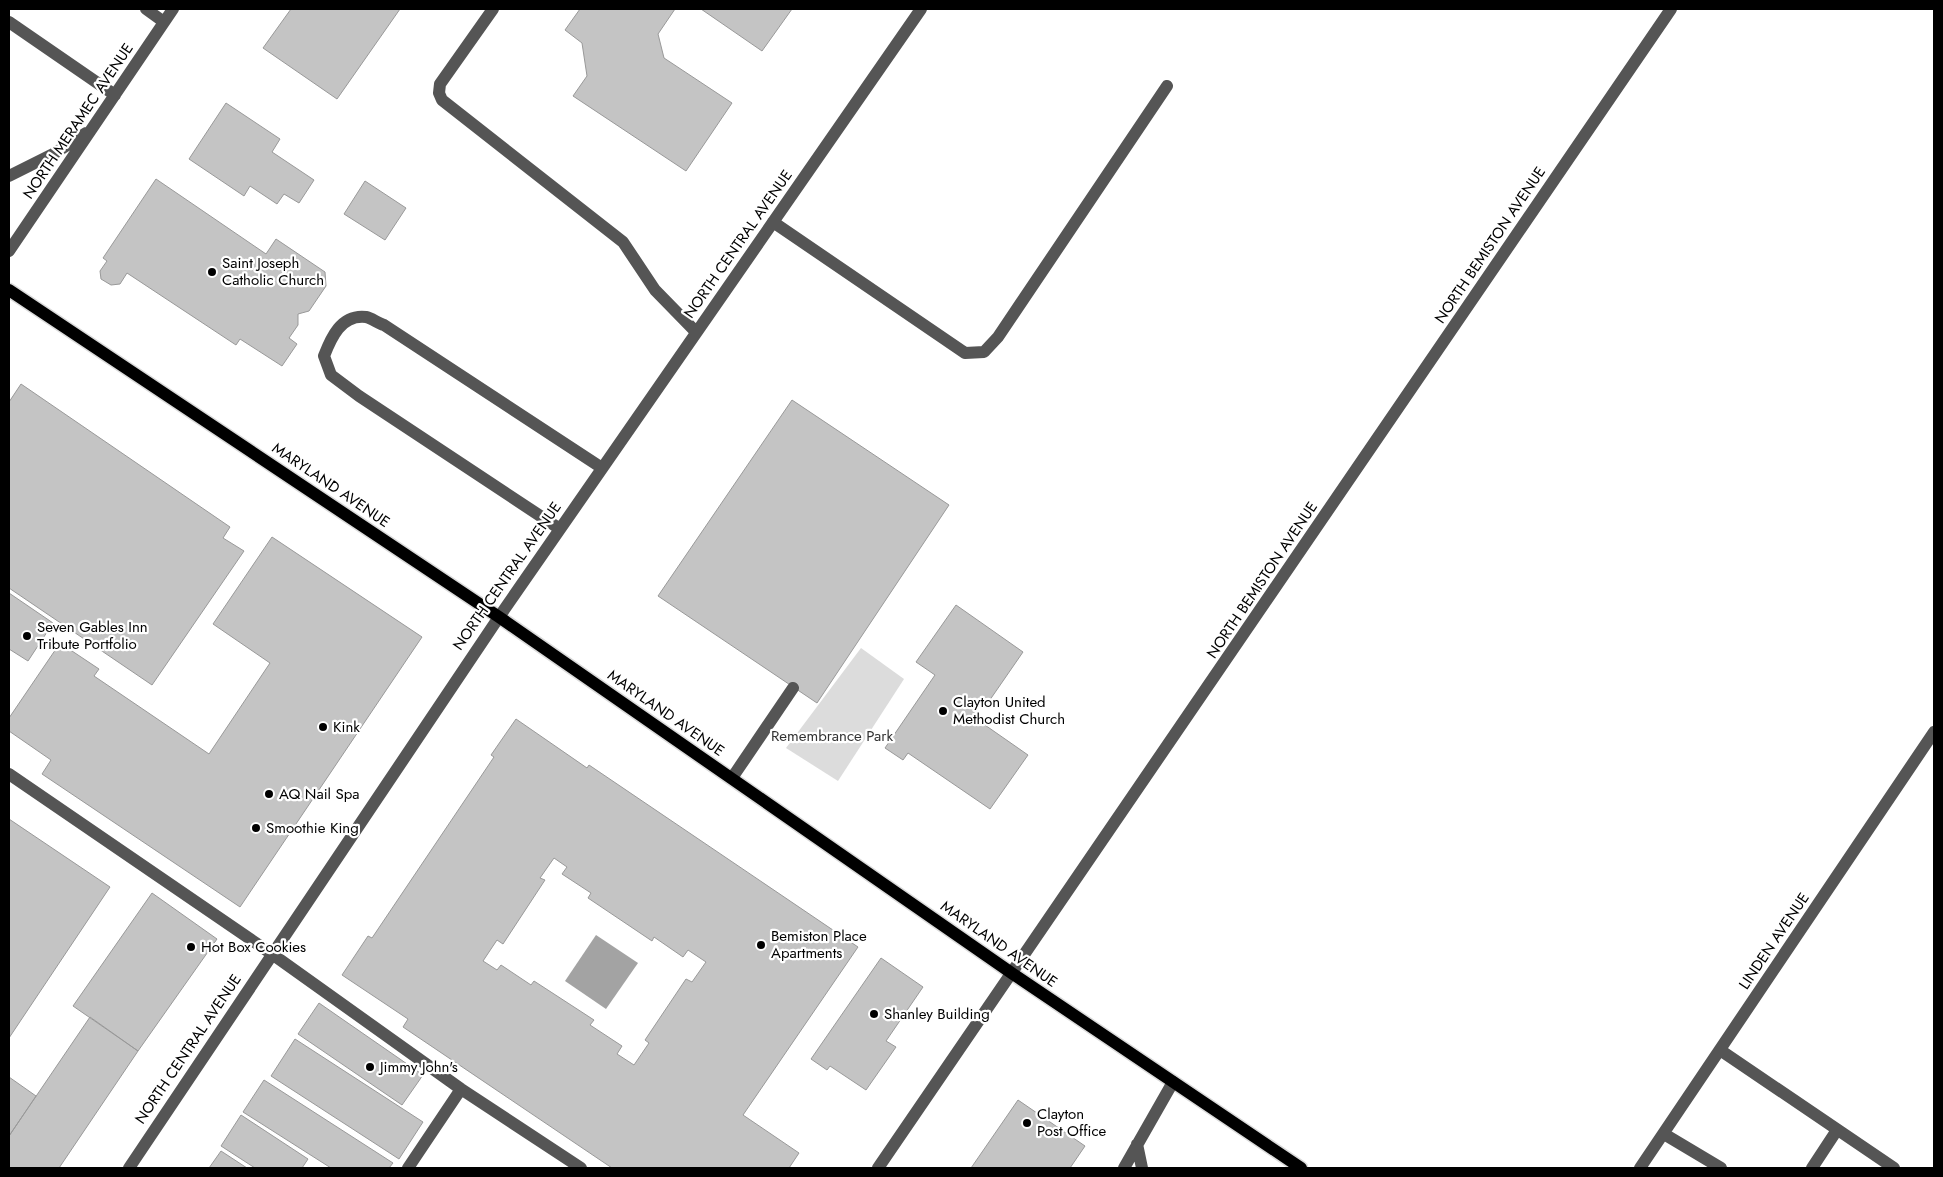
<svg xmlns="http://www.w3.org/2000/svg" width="1943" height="1177" viewBox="0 0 1943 1177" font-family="Jost,sans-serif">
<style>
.green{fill:#dcdcdc}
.water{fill:#a3a3a3}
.building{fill:#c4c4c4;stroke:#999;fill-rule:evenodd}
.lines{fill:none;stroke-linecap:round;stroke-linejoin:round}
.major-casing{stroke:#dbdbdb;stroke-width:15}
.minor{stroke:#555;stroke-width:12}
.major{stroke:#000;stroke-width:12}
.poi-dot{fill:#000;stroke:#fff;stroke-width:2}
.labels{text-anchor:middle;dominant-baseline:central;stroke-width:4.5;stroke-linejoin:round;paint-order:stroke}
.street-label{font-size:15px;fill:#000;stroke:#fff}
.poi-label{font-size:15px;fill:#000;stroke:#fff;text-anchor:start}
.park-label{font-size:15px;fill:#333;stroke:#fff}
</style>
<rect width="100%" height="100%" fill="#fff"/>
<path class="green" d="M861 648 904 679 838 781 786 748Z"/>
<path class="water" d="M596 935 638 963 606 1009 565 981Z"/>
<path class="building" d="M291 9H400L337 99 263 48Z
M580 9H675L658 34 664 58 732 103 686 171 573 96 587 76 582 43 565 30Z
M701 9H792L762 51Z
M226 103 280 139 272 152 314 180 299 203 284 194 277 204 250 186 244 196 189 159Z
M156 179 266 254 276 239 325 272 326 286 309 311 298 314V325L289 338 297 344 282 366 240 339 236 345 127 273 120 284 111 285 101 279 100 271 107 261 103 258Z
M365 181 406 208 385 240 344 214Z
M21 384 230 527 223 538 244 551 152 685 9 588V402Z
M792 400 949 505 817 703 658 596Z
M272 537 422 637 240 907 42 774 51 760 9 731V718L60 643 99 669 94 676 209 754 270 663 213 624Z
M9 593 53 623 28 661 9 649Z
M956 605 1023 652 985 707 980 703 972 716 1028 755 990 809 908 753 903 760 885 748 935 675 916 662Z
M516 719 587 768 589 765 858 947 743 1115 799 1153 789 1168H612L403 1027 408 1019 342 975 368 936 372 938 494 757 491 755ZM554 858 567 867 562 874 591 893 588 898 652 941 654 937 683 957 688 950 706 962 692 982 686 979 645 1040 649 1043 634 1065 617 1054 622 1046 590 1025 594 1020 534 981 531 985 501 965 497 970 483 961 497 940 503 944 545 880 540 878Z
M9 819 110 887 9 1038Z
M152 893 217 939 138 1051 73 1006Z
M881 958 923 987 886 1041 896 1047 866 1090 830 1066 827 1070 811 1059Z
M319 1003 423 1075 402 1105 298 1034Z
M90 1017 138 1051 59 1168H9V1136Z
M295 1039 423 1122 399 1159 271 1076Z
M9 1077 36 1096 9 1136Z
M264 1080 393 1163 389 1168H331L243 1112Z
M1018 1100 1085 1146 1070 1168H971Z
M241 1115 308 1159 302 1168H255L221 1146Z
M221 1151 247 1168H209Z"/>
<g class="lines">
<defs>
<path id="major" d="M9 290 499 617 1013 974 1301 1168"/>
</defs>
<use href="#major" class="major-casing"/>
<path class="minor" d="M146 9 164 22
M493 9 440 84 439 93 442 100 623 242 655 290 696 332
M9 22 115 95
M9 176 55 153 86 133
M773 222 965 353 984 352 998 337 1167 86
M9 251 173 9
M560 529 359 396 331 375 324 356C331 338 341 314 366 317 371 318 378 323 384 325L602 468
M9 774 272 954 461 1089 581 1168
M732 778 793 688
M1720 1050 1894 1168
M1664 1134 1721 1168
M1137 1144 1142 1168
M129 1168 499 617 921 9
M408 1168 461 1089
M878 1168 1671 9
M1124 1168 1173 1082
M1640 1168 1934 732
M1812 1168 1837 1130"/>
<use href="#major" class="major"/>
</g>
<g class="poi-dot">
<circle cx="212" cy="272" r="5"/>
<circle cx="27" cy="636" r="5"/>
<circle cx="943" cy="711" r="5"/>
<circle cx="323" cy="727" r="5"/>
<circle cx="269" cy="794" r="5"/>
<circle cx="256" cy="828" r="5"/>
<circle cx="761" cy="945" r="5"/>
<circle cx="191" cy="947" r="5"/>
<circle cx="874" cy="1014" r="5"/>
<circle cx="370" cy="1067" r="5"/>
<circle cx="1027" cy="1123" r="5"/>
</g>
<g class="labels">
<g class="street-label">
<text transform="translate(78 121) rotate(-56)">NORTH MERAMEC AVENUE</text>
<text transform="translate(738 244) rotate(-55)">NORTH CENTRAL AVENUE</text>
<text transform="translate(1490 245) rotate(-56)">NORTH BEMISTON AVENUE</text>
<text transform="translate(331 485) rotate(34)">MARYLAND AVENUE</text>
<text transform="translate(507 576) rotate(-55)">NORTH CENTRAL AVENUE</text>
<text transform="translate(1262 580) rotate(-56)">NORTH BEMISTON AVENUE</text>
<text transform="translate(666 713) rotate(35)">MARYLAND AVENUE</text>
<text transform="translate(1774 941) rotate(-56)">LINDEN AVENUE</text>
<text transform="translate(999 944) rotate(35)">MARYLAND AVENUE</text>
<text transform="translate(188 1049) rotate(-56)">NORTH CENTRAL AVENUE</text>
</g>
<g class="poi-label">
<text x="222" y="263">Saint Joseph<tspan x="222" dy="17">Catholic Church</tspan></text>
<text x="37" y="627">Seven Gables Inn<tspan x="37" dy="17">Tribute Portfolio</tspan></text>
<text x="953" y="702">Clayton United<tspan x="953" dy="17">Methodist Church</tspan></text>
<text x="333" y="727">Kink</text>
<text x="279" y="794">AQ Nail Spa</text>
<text x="266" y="828">Smoothie King</text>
<text x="771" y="936">Bemiston Place<tspan x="771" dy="17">Apartments</tspan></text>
<text x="201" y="947">Hot Box Cookies</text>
<text x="884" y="1014">Shanley Building</text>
<text x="380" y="1067">Jimmy John's</text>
<text x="1037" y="1114">Clayton<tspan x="1037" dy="17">Post Office</tspan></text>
</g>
<g class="park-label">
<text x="832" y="736">Remembrance Park</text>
</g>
</g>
<rect width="1943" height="1177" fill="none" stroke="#000000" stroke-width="20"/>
</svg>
